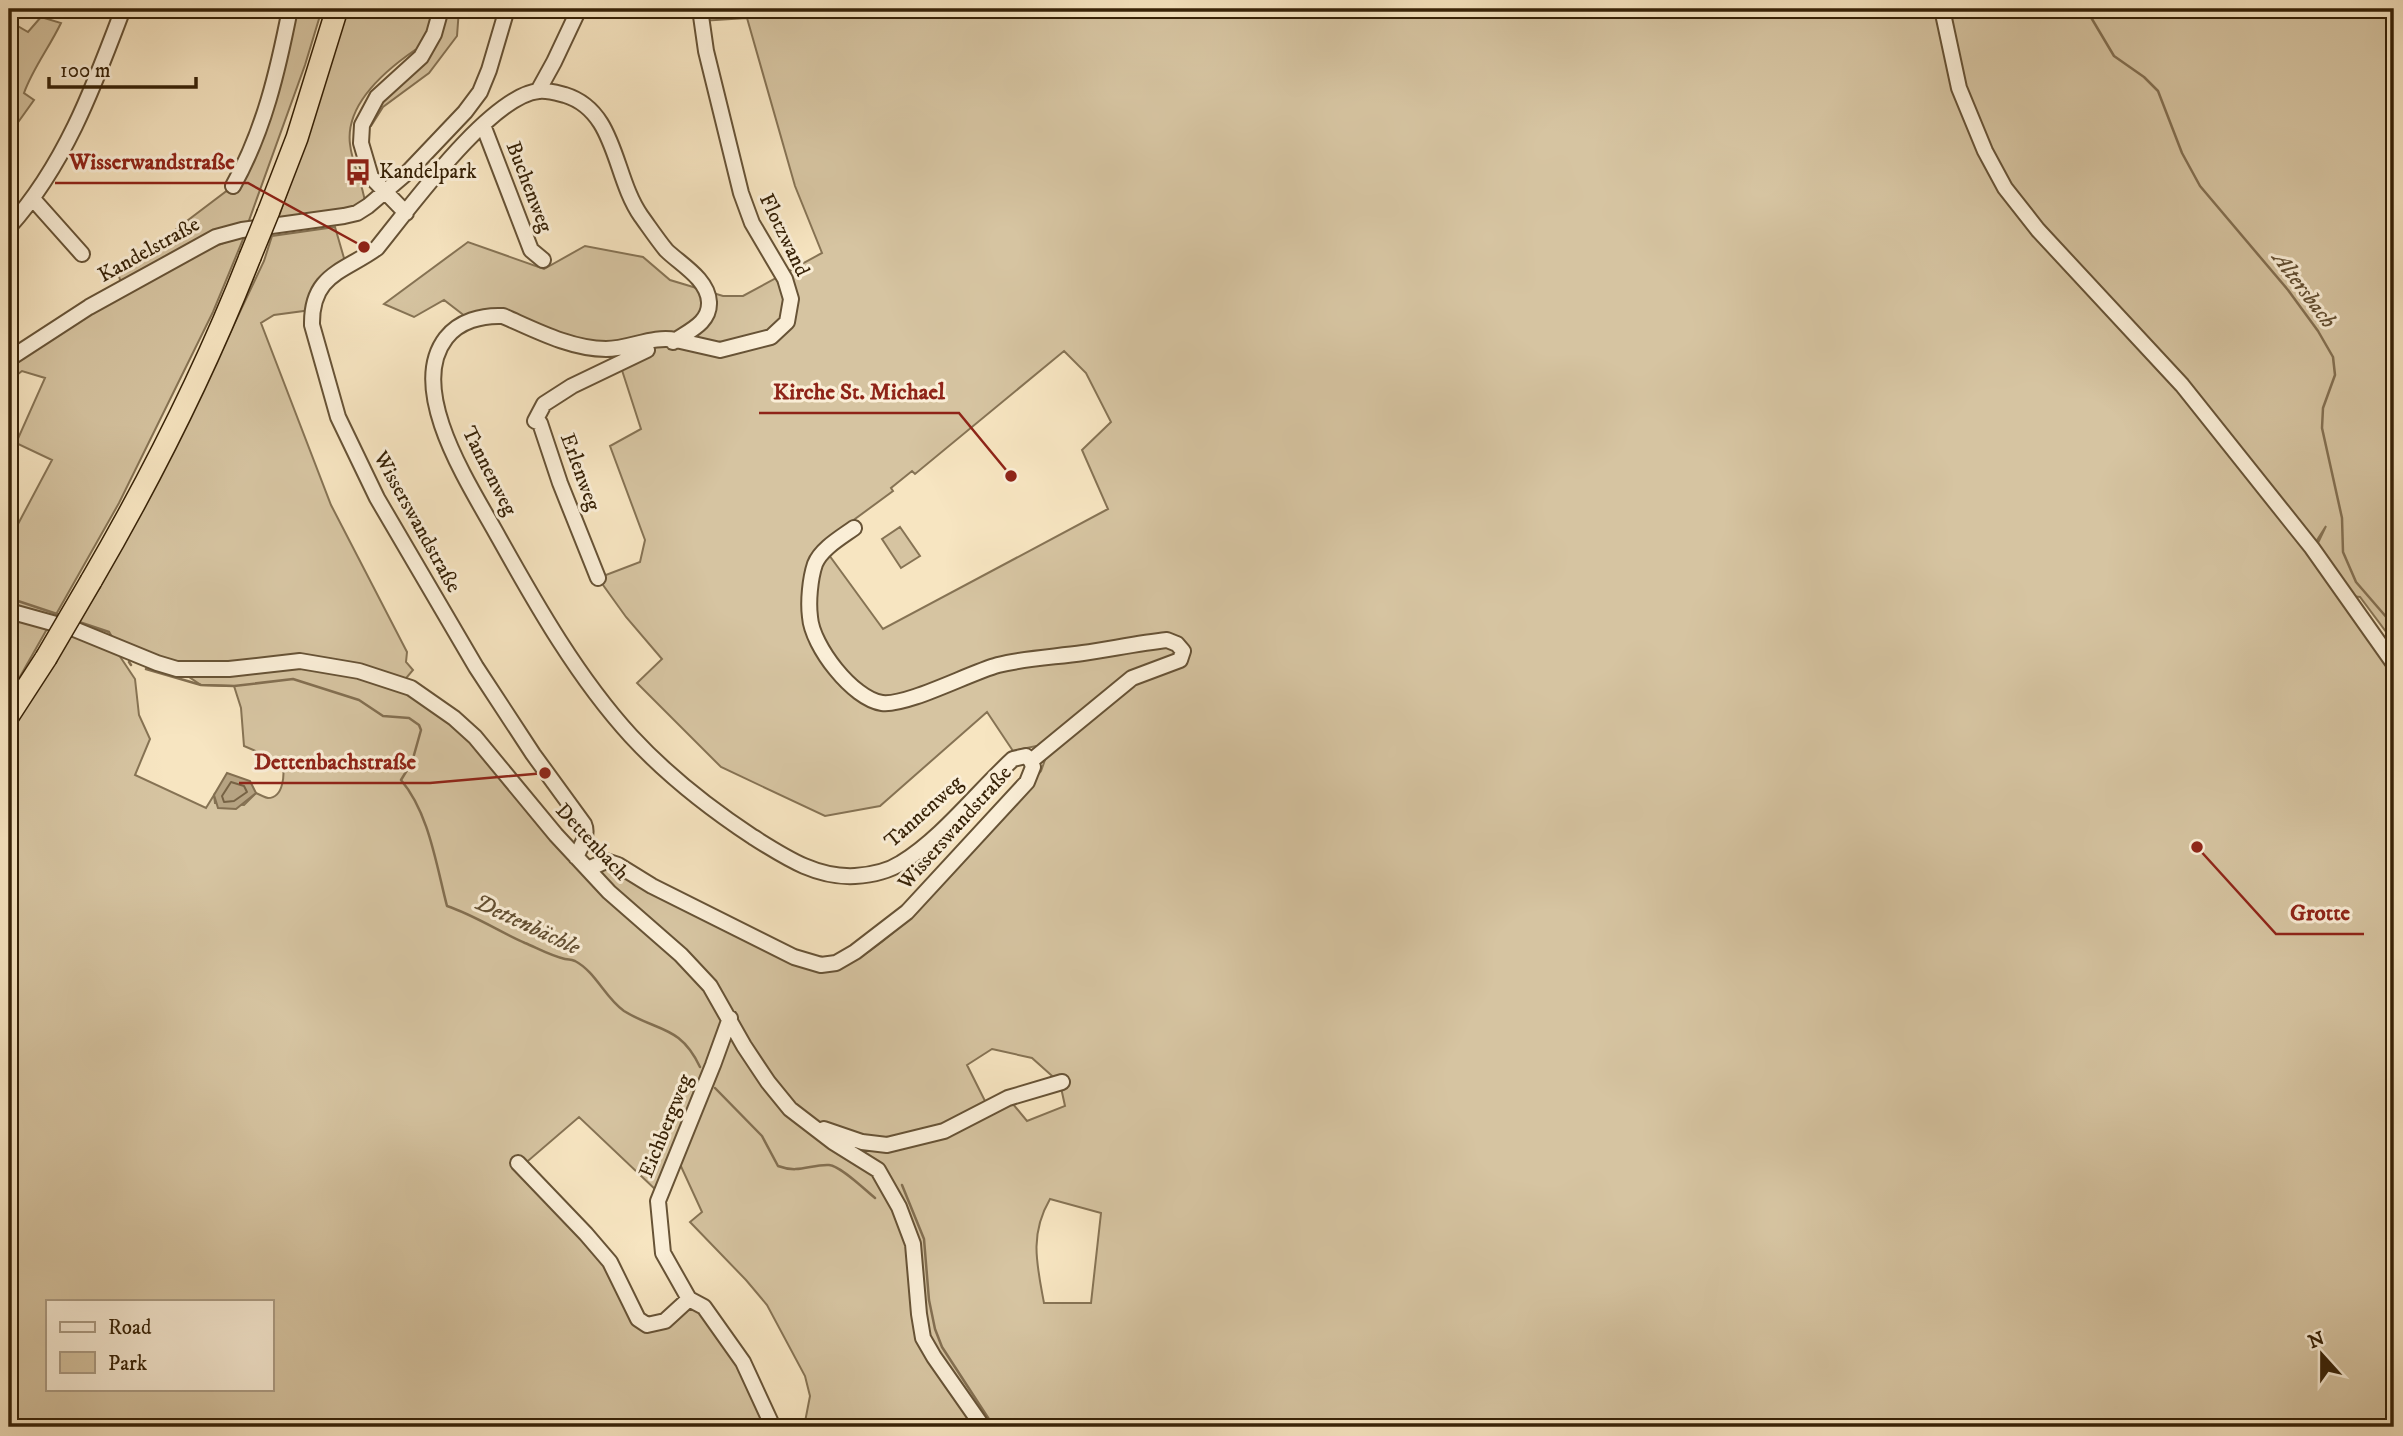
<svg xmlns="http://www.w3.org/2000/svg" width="2403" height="1436" viewBox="0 0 2403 1436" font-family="'IM FELL DW Pica',serif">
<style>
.green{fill:#d6c4a1;stroke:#867354;stroke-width:2;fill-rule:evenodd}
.water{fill:#b6a382;stroke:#836f51;stroke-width:2}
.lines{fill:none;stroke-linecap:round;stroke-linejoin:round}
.shore{stroke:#766244;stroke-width:2}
.stream{stroke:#836f51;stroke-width:2.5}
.minor-casing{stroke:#675336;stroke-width:18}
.highway-casing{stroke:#372207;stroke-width:24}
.minor{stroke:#faeed7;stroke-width:14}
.highway{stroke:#f7e5c1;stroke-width:21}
.highway-bridge-casing{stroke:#372207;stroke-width:24;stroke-linecap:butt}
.highway-bridge{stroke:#f7e5c1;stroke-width:21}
.labels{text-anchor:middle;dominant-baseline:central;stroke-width:6;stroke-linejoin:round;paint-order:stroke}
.poi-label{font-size:21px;fill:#372207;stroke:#faeed7;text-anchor:start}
.street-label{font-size:21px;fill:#372207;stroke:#faeed7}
.water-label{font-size:23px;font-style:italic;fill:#634f32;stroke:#faeed7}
.leader{fill:none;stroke:#8f2418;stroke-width:2.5}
.callout-dot{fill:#8f2418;stroke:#faeed7;stroke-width:2.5}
.callout-label{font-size:23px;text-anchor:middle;font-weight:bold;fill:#8f2418;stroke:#faeed7;stroke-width:6;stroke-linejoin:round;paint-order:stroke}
</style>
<rect width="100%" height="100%" fill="#f7e5c1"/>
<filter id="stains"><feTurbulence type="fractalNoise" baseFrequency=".00286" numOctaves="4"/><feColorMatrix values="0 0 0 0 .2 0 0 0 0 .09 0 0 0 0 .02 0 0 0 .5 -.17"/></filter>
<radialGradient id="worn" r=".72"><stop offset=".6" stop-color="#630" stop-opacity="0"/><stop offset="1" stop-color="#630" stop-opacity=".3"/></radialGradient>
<path class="green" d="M290 9H322L305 65 247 226 122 286 117 270 167 236 233 186 243 169Z
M346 9H459L457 36 429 73 383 107 371 126H367L372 113 421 57 415 50C386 70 345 104 350 144 352 164 362 181 365 202L353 209 278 219 304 144Z
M700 9H2394V640L2387 633 2360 597 2351 596 2317 545 2326 526 2312 548 2394 674V1427H804L810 1396 805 1376 767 1305 746 1280 690 1222 702 1212 679 1162 658 1192 579 1117 522 1166 602 1258 633 1321 696 1308C731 1341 750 1385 770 1427H9V774L13 767 9 764V734L56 661 101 585 137 518 210 375 264 261 272 236 335 227 346 265 311 310 274 315 261 323 331 505 407 652 406 662 413 670 401 684 420 697 472 743 585 876 606 866 805 967C815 970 821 972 831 970 894 956 997 821 1041 771L1046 757 1043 751 1036 746 1013 751 987 712 880 806 825 816 721 767 637 683 662 659 626 617 598 578 640 562 645 540 610 446 641 429 619 361 605 349 503 316 470 320 444 300 414 317 384 304 468 242 544 269 585 246 643 257 670 280 723 296H743L822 253 795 186 747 18 701 21ZM1064 351 1086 373 1111 422 1082 450 1108 509 883 629 821 544 893 491 891 488 912 471 915 474ZM113 646 177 669 201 685 234 686 241 708 244 746 282 762C285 773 284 798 268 798 264 797 260 795 256 793L244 805 215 803 214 795 206 808 135 775 150 739 139 715 135 679ZM992 1049 1032 1058 1060 1083 1065 1106 1027 1121 1008 1098 988 1107 967 1065ZM1050 1199 1101 1213 1091 1303H1044C1037 1265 1029 1235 1050 1199ZM47 1301H271V1389H47Z
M41 17 61 23C49 48 33 68 24 93L34 100 9 135V21L28 32Z
M244 237 213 312 119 503 54 618 9 604V541L52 460 16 443 45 378 22 371 9 381V367C55 332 106 306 156 278 185 262 211 244 244 237Z
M900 527 920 556 901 568 882 539Z
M9 617 47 629 9 696Z"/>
<path class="water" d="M227 773 250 781 256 793 236 809 218 808 214 795Z"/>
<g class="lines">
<path class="shore" d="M231 782 244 786 247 792 234 801 224 802 222 796Z"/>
<path class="stream" d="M2086 9 2114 56 2144 77 2158 91 2182 153 2200 186 2288 290 2318 331 2333 357 2335 375 2323 408 2322 428 2342 518 2343 552 2356 582 2394 626
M9 598 60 615
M76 621 109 632 113 639
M129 662 131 665
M146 669 201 685 234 686 293 679 359 700 383 716 409 718 419 725 421 730 412 762 401 780C429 813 436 864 447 906 474 915 498 931 525 943 537 948 551 956 565 959 570 960 570 959 575 961 596 972 605 998 624 1011 658 1032 680 1025 700 1067
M715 1088 762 1136 778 1166C799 1174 811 1164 829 1165 841 1166 865 1190 875 1198
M902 1185 924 1239 929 1300 935 1329 942 1347 994 1427"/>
<defs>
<path id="minor" d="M1942 9 1959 88 1985 151 2005 188 2038 230 2182 385 2312 548 2394 664
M538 91 554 62 579 9
M483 125 531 250 543 260
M233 186C264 131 278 70 290 9
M33 199 82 254
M406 213 371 177 361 143 362 125 377 97 421 57 434 34 441 9
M9 227C65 165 94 86 123 9
M673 342 676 340 720 350 771 337 787 322 791 299 785 279 752 223 741 193 706 51 700 9
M9 359 89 307 216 237 242 230 344 216 357 213 368 206 408 172 465 112 480 92 489 70 507 9
M854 528C840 538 821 549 815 564 810 579 808 602 810 617 812 646 853 699 882 703 907 706 969 673 998 665 1026 658 1055 657 1083 653 1111 649 1139 643 1167 640L1177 644 1183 651 1180 660 1132 678 1031 761
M598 578 560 483 540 423 535 421 544 404 572 386 647 350
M9 611 74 629 157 663 177 669H229L300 661 359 671 411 688 454 718 475 737 556 835 609 892 681 955 710 986 744 1046 768 1082 790 1109 833 1142 878 1170 899 1207 913 1244 919 1314 923 1338 934 1357 983 1427
M576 857C581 846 589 835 584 824L533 754 476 667 377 498 338 417 312 325C311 274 344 272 377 248 408 210 491 95 539 91 547 90 557 93 565 95 617 111 613 176 641 216 649 227 657 239 666 250 680 264 708 279 709 302 710 322 691 330 676 340 653 335 630 349 606 349 571 349 535 330 503 316 482 315 459 321 446 338 405 391 473 490 499 538 537 606 578 678 631 736 667 775 709 808 753 837 785 857 816 878 855 876 870 875 887 872 901 863 942 838 977 792 1013 759L1026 756 1031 761
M588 869 606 861 618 865 652 886 794 957 821 965 836 963 855 952 907 912 1027 782 1033 767 1031 761
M730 1018 713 1065 658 1201 663 1253 689 1299 704 1307 743 1362 773 1427
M824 1129 862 1142 887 1145 944 1131 1008 1098 1062 1082
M518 1163 586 1234 610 1262 638 1319 647 1325 665 1321 689 1299"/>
<path id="highway" d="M268 213 297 138 337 9
M91 581C151 478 206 369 250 257
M9 715 46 658"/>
</defs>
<use href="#minor" class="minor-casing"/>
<use href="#highway" class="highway-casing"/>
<use href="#minor" class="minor"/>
<use href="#highway" class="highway"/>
<defs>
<path id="highway-bridge" d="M250 257 268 213
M46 658 91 581"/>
</defs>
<use href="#highway-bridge" class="highway-bridge-casing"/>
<use href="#highway-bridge" class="highway-bridge"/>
</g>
<defs>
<symbol id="bus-bare" viewBox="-9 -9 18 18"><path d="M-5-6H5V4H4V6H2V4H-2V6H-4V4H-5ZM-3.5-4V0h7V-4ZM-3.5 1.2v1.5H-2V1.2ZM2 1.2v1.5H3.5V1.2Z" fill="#8f2418" stroke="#faeed7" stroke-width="2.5" paint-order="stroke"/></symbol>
</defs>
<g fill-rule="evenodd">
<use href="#bus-bare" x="339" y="153" width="38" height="38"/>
</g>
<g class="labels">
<g class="poi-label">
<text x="379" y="172">Kandelpark</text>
</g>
<g class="street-label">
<text transform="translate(529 187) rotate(69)">Buchenweg</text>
<text transform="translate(784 235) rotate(64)">Flotzwand</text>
<text transform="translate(149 250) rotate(-29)">Kandelstraße</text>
<text transform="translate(489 471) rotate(63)">Tannenweg</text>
<text transform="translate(580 472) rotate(70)">Erlenweg</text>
<text transform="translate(417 522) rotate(61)">Wisserswandstraße</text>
<text transform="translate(924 812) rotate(-42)">Tannenweg</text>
<text transform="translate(955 828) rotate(-48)">Wisserswandstraße</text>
<text transform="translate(592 842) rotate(47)">Dettenbach</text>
<text transform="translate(666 1126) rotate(-68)">Eichbergweg</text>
</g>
<g class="water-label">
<text transform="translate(2304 290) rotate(53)">Altersbach</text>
<text transform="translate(527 925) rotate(25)">Dettenbächle</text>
</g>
</g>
<path class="leader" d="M364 247L248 183H55M1011 476L959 413H759M545 773L430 783H239M2197 847L2276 934H2364"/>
<g class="callout-dot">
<circle cx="364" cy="247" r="7"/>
<circle cx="1011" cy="476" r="7"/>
<circle cx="545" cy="773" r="7"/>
<circle cx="2197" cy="847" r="7"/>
</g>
<g class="callout-label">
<text x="152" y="169">Wisserwandstraße</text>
<text x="859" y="399">Kirche St. Michael</text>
<text x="335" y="769">Dettenbachstraße</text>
<text x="2320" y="920">Grotte</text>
</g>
<rect width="2403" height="1436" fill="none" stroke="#f7e5c1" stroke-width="35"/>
<rect x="10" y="10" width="2382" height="1415" fill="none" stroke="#372207" stroke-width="3.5"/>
<rect x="18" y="18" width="2368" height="1401" fill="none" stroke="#372207" stroke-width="2"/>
<rect x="46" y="1300" width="228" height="91" fill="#faeed7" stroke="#ac9c84" stroke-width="2"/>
<rect x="60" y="1322" width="35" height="10" fill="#faeed7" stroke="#ac9c84" stroke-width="2"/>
<text x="108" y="1334" font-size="21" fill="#372207">Road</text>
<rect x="60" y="1352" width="35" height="21" fill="#d6c4a1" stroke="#ac9c84" stroke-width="2"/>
<text x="108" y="1370" font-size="21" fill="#372207">Park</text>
<g transform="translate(2322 1355) rotate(339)" stroke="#faeed7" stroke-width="5" paint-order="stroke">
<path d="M0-5L12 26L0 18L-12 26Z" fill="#372207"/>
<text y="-10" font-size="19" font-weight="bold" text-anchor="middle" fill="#372207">N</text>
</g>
<path d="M49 77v10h147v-10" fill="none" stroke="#372207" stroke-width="3.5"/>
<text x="60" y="77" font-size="21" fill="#372207" stroke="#faeed7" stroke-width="5" paint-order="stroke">100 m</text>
<rect width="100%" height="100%" filter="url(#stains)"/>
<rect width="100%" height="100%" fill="url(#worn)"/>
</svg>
